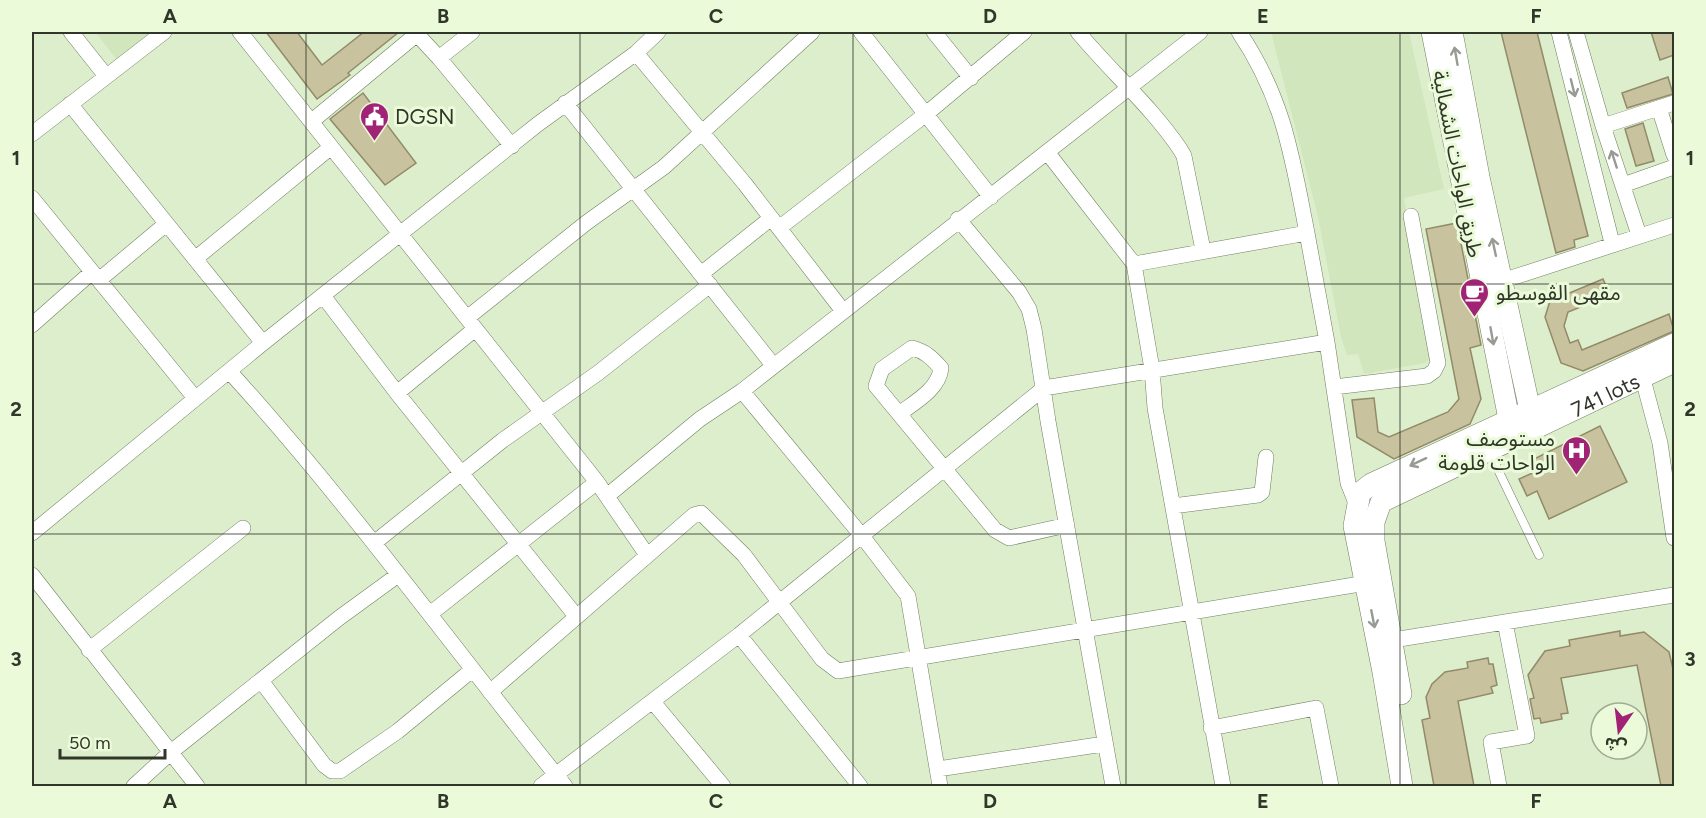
<svg xmlns="http://www.w3.org/2000/svg" width="1706" height="818" viewBox="0 0 1706 818" font-family="Figtree,'Noto Sans Arabic',sans-serif">
<style>
.built{fill:#d2e6bd}
.building{fill:#c8c29f;stroke:#918b69;stroke-width:1.5}
.lines{fill:none;stroke-linecap:round;stroke-linejoin:round}
.lane-casing{stroke:#707e60;stroke-width:9}
.street-casing{stroke:#707e60;stroke-width:16}
.secondary-casing{stroke:#707e60;stroke-width:22}
.lane{stroke:#fff;stroke-width:8}
.street{stroke:#fff;stroke-width:15}
.secondary{stroke:#fff;stroke-width:21}
.oneway{stroke:#989a94}
.grid{fill:none;stroke:#303629;stroke-width:1.5;stroke-opacity:0.55}
.labels{text-anchor:middle;dominant-baseline:central;stroke-width:6;stroke-linejoin:round;paint-order:stroke}
.poi-label{font-size:21px;fill:#303629;stroke:#ebfbd9;text-anchor:start}
.street-label{font-size:21px;fill:#303629;stroke:#ebfbd9}
.neatline{fill:none;stroke:#303629;stroke-width:2}
.grid-label{font-size:20px;text-anchor:middle;font-weight:bold;fill:#303629}
</style>
<rect width="100%" height="100%" fill="#dec"/>
<path class="built" d="M95 32H153L117 60Z
M1271 32H1409L1444 189 1404 198 1433 354 1426 363 1364 374 1358 354 1347 355 1341 337 1318 217Z"/>
<path class="building" d="M266 32H297L322 65 364 32H399L348 73 350 75 317 99Z
M1501 32H1537L1588 236 1574 240 1575 247 1556 253Z
M1651 32H1674V55L1660 60Z
M1668 77 1673 94 1627 108 1622 93Z
M363 93 416 163 385 185 330 119Z
M1643 123 1654 161 1636 166 1625 129Z
M1457 223 1481 345 1470 348 1481 399 1470 424 1394 459 1357 437 1352 400 1374 398 1378 432 1389 437 1448 412 1459 399 1426 229Z
M1603 279 1610 295 1568 312 1564 326 1570 343 1578 340 1582 350 1669 314 1674 331 1583 371 1561 363 1545 317 1550 301Z
M1600 426 1627 482 1549 519 1537 491 1527 496 1519 479 1537 471 1532 460Z
M1620 631V636L1644 632 1669 652 1674 673V786H1661L1637 665 1561 678 1568 713 1561 714 1562 719 1541 723 1540 718 1534 719 1530 699 1534 698 1528 675 1545 651 1570 646 1569 640Z
M1488 658 1489 664H1493L1497 685 1491 687 1493 693 1458 701 1474 786H1434L1422 720 1430 718 1426 697 1432 684 1445 672 1468 668 1467 662Z"/>
<g class="lines">
<defs>
<path id="lane" d="M1489 451 1539 555"/>
<path id="street" d="M71 32 106 76
M240 32 597 482 647 555
M415 32 439 58 472 32
M861 32 991 197
M934 32 971 78
M1078 32C1111 72 1151 106 1180 149L1184 156 1203 250
M1559 32 1612 243
M1576 32 1603 126 1639 235
M636 53 745 184 843 311
M439 58 512 146
M565 103 773 365
M70 104 263 343
M1659 108 1674 155
M312 121 417 34
M1603 126 1674 103
M32 134 164 32
M1047 152 1134 264 1152 369 1155 408 1223 786
M1623 185 1674 167
M32 198 195 398
M958 219 1019 292 1029 309 1034 329 1048 421 1113 786
M779 228 926 114 1024 32
M1307 233 1327 342
M195 259 331 147
M1134 264 1307 233C1292 156 1284 99 1239 32
M701 274 770 219
M99 280 166 224
M1502 281 1674 225
M324 297 397 393 576 616
M467 318 586 223 664 167 812 32
M32 325 92 272
M1640 368 1660 443 1674 538
M229 371C349 503 453 648 565 786
M1334 387 1427 376 1434 371 1438 363 1411 216
M742 391 862 536 908 596 940 786
M397 393 475 329
M899 414C915 402 939 389 941 368 932 358 925 351 912 348L882 369 876 386 995 530 1009 538 1067 525
M607 496 700 419 742 391 1200 32
M1173 506 1258 495 1262 492 1266 457
M32 533 263 343 538 124 636 53 658 32
M374 543 503 440 598 373 710 285
M32 575 197 786
M430 614 597 482
M739 635 860 786
M1393 640 1674 595
M89 650 243 528
M262 682 324 765 332 771H340L398 731 472 670
M490 692 694 515 701 513 744 555 822 659 838 671 1366 583
M653 702 723 786
M1211 728 1316 708 1331 786
M938 769 1104 744
M134 786 171 752 339 618 398 575
M541 786 739 635 1044 388 1327 342 1348 483 1358 508
M1499 786 1491 742 1527 736 1505 622"/>
<g id="secondary">
<path d="M1432 32 1512 434"/>
<path d="M1452 32 1479 177 1533 424"/>
<path id="s1" d="M1401 694 1374 541V522L1381 502 1674 362"/>
<path d="M1402 786 1383 672 1354 526 1360 493 1371 484 1674 344"/>
</g>
</defs>
<use href="#lane" class="lane-casing"/>
<use href="#street" class="street-casing"/>
<use href="#secondary" class="secondary-casing"/>
<use href="#lane" class="lane"/>
<use href="#street" class="street"/>
<use href="#secondary" class="secondary"/>
</g>
<defs><path id="oneway-shaft" d="M-6 0H5M1.5-3L5.5 0L1.5 3" fill="none" stroke-width="1.6" stroke-linecap="round" stroke-linejoin="round" transform="scale(1.5)"/></defs>
<g class="oneway">
<use href="#oneway-shaft" transform="translate(1456 56) rotate(-100)"/>
<use href="#oneway-shaft" transform="translate(1573 88) rotate(76)"/>
<use href="#oneway-shaft" transform="translate(1614 159) rotate(-108)"/>
<use href="#oneway-shaft" transform="translate(1494 247) rotate(-102)"/>
<use href="#oneway-shaft" transform="translate(1492 336) rotate(80)"/>
<use href="#oneway-shaft" transform="translate(1418 462) rotate(155)"/>
<use href="#oneway-shaft" transform="translate(1373 619) rotate(79)"/>
</g>
<path class="grid" d="M306 32V786M580 32V786M853 32V786M1126 32V786M1400 32V786M32 284H1674M32 534H1674"/>
<defs>
<symbol id="civic-pin" viewBox="-11 -11 22 30"><path d="M0 17L-7.5 6A9.5 9.5 0 1 1 7.5 6Z" fill="#a12376" stroke="#ebfbd9"/><path d="M-.6-6.5H3V-4.5H.6V-3L4-1V1h2V6H-6V1h2V-1L-.6-3ZM-1.2 2.5V6h2.4V2.5Z" fill="#fff"/></symbol>
<symbol id="cafe-pin" viewBox="-11 -11 22 30"><path d="M0 17L-7.5 6A9.5 9.5 0 1 1 7.5 6Z" fill="#a12376" stroke="#ebfbd9"/><path d="M-5.5-4.5H6V0H3Q3 3.5 0 3.5H-2.5Q-5.5 3.5-5.5 0ZM3-3.2v2h1.7v-2ZM-6 4.5H4V6H-6Z" fill="#fff"/></symbol>
<symbol id="hospital-pin" viewBox="-11 -11 22 30"><path d="M0 17L-7.5 6A9.5 9.5 0 1 1 7.5 6Z" fill="#a12376" stroke="#ebfbd9"/><path d="M-5-5h3v3.5h4V-5h3V5h-3V1.5h-4V5h-3Z" fill="#fff"/></symbol>
</defs>
<g fill-rule="evenodd">
<use href="#civic-pin" x="358" y="100" width="33" height="45"/>
<use href="#cafe-pin" x="1458" y="276" width="33" height="45"/>
<use href="#hospital-pin" x="1560" y="434" width="33" height="45"/>
</g>
<g class="labels">
<g class="poi-label">
<text x="395" y="116">DGSN</text>
<text x="1496" y="292">مقهى الڨوسطو</text>
<text x="1555" y="438" text-anchor="end">مستوصف<tspan x="1555" dy="24">الواحات قلومة</tspan></text>
</g>
<g class="street-label">
<text transform="translate(1458 164) rotate(79)">طريق الواحات الشمالية</text>
<text stroke="none"><textPath href="#s1" startOffset="444">741 lots</textPath></text>
</g>
</g>
<rect width="1706" height="818" fill="none" stroke="#ebfbd9" stroke-width="66"/>
<g transform="translate(1619 731) rotate(194)"><circle r="28" fill="#ebfbd9" stroke="#a0ac93" stroke-width="1.5"/>
<path d="M0-4.5L10 22L0 15L-10 22Z" fill="#a12376"/>
<text y="-9" font-size="16" font-weight="bold" text-anchor="middle" fill="#303629">ش</text>
</g>
<path d="M60 749v9h105v-9" fill="none" stroke="#303629" stroke-width="3"/>
<text x="69" y="749" font-size="18" fill="#303629" stroke="#ebfbd9" stroke-width="4.5" paint-order="stroke">50 m</text>
<rect x="33" y="33" width="1640" height="752" class="neatline"/>
<g class="grid-label">
<text x="170" y="23">A</text>
<text x="443" y="23">B</text>
<text x="716" y="23">C</text>
<text x="990" y="23">D</text>
<text x="1263" y="23">E</text>
<text x="1536" y="23">F</text>
<text x="16" y="165">1</text>
<text x="1690" y="165">1</text>
<text x="16" y="416">2</text>
<text x="1690" y="416">2</text>
<text x="16" y="666">3</text>
<text x="1690" y="666">3</text>
<text x="170" y="808">A</text>
<text x="443" y="808">B</text>
<text x="716" y="808">C</text>
<text x="990" y="808">D</text>
<text x="1263" y="808">E</text>
<text x="1536" y="808">F</text>
</g>
</svg>
